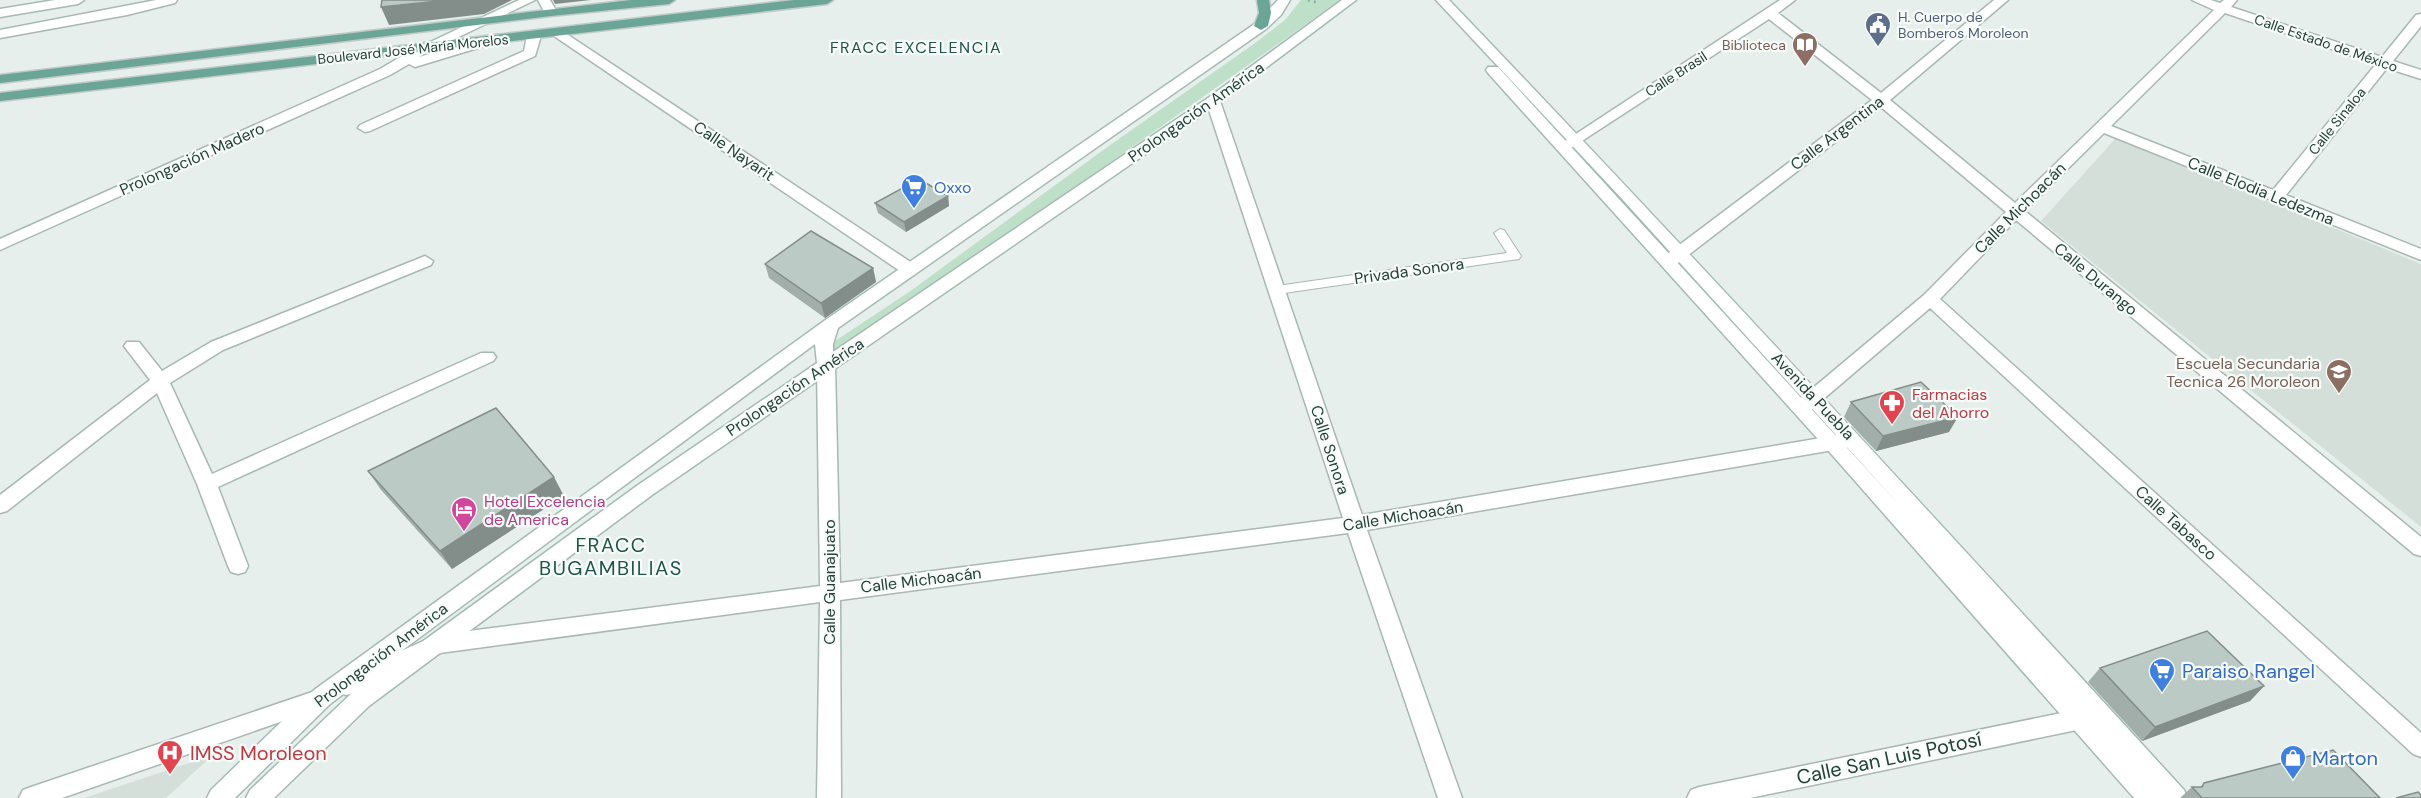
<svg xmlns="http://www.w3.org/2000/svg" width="2421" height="798" viewBox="0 0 2421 798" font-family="'DM Sans',sans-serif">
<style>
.built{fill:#d4dfda}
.green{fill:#bfe0c8}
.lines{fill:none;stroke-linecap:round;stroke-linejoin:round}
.lane-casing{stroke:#a8b8b2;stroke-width:2}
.street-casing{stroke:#a8b8b2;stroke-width:3}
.secondary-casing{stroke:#a4bbb3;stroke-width:3}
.primary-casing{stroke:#c2cac8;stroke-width:3}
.path{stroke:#86b3a5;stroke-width:3;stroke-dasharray:2 4;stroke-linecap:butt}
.lane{fill:#fff;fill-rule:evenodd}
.street{fill:#fff;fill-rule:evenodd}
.secondary{fill:#fff;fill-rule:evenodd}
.primary{fill:#6aa596;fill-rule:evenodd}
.wall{fill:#a1aea9}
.shaded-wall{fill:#838d89}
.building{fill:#bbcac4;stroke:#838d89;stroke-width:1.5}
.labels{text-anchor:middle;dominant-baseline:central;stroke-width:4.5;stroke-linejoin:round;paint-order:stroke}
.far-service-label{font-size:14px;fill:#4e5e75;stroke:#f7fbf9;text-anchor:start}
.far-street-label{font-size:14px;fill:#24423a;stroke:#f7fbf9}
.far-education-label{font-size:14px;fill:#785e54;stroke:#f7fbf9;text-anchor:end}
.far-quarter-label{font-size:16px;letter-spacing:1.5px;fill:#1f5548;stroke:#f7fbf9}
.street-label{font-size:16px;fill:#24423a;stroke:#f7fbf9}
.shop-label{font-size:16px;fill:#366cbe;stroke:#f7fbf9;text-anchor:start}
.education-label{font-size:16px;fill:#785e54;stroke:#f7fbf9;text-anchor:end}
.health-label{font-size:16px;fill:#be3a42;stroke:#f7fbf9;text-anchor:start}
.hotel-label{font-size:16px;fill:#b23c85;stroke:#f7fbf9;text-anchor:start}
.quarter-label{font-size:20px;letter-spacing:1.5px;fill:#1f5548;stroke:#f7fbf9}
.near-shop-label{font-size:20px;fill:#366cbe;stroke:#f7fbf9;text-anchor:start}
.near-health-label{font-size:20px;fill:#be3a42;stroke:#f7fbf9;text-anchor:start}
.near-street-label{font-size:20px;fill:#24423a;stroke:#f7fbf9}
</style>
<rect width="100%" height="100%" fill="#e6efeb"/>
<path class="built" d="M2116 138 2421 264V527L2041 221Z
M213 755 166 798H84Z"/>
<path class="green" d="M1301 0H1340L1015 230 830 355 829 345 909 292 1106 148 1258 41 1285 20Z"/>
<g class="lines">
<defs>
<path id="lane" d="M1500 229 1504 230 1519 253 1521 256 1519 259 1277 294 1271 290 1277 286 1507 253 1494 233Z"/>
<path id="street" d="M55 0H84L78 4 0 17V9Z
M156 0H177L175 3 127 15 0 38V30Z
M1780 0H1795L1778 13 1881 93 1994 0H2008L1890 100 2015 203 2214 10 2192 0H2211L2220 3 2224 0H2237L2231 7 2382 57 2416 15 2421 14V26L2393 61 2421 70V79L2387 68 2286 195 2421 249V260L2104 133 2025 211 2421 537V556L2414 554 2016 220 1940 299 2421 733V757L2413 754 1930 308 1807 413 1801 414 1795 413 1792 408 1795 403 1924 295 2006 212 1881 107 1674 266H1662L1660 262 1662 258 1872 100 1769 19 1568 150 1563 151 1556 147ZM2225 13 2376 64 2273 190 2111 126Z
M559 29 915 265 917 269 915 273H903L554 36 552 33Z
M534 32 541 36 535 56 370 131 365 132 358 128 360 125 524 51 527 36Z
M486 37 491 38 493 41 491 44 415 67 409 64 390 75 0 250V239L380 69 424 43 429 42 436 46 419 57Z
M1213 97 1220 101 1362 515 1845 434 1852 436 1854 441 1852 446 1845 448 1367 530 1462 798H1438L1348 533 840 600 841 798H817L820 602 440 653 354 693 346 695 338 693 335 686 338 679 437 635 820 586 817 365 820 361H832L835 365 840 583 1343 518 1206 101Z
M425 256 433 261 431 265 223 350 170 383 212 474 481 353H493L496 357 493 361 218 487 248 566 245 572 238 574 231 572 228 566 197 484 157 393 7 511 0 513V495L150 380 124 346 127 342H139L162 371 211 342Z
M321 689 329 691 332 698 329 705 62 798H19L23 790 31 787Z
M2091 707 2099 710 2102 717 2099 724 2091 727 1750 798H1687L1691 790 1699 787Z"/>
<path id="secondary" d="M519 0H535L434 49 429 50 422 46Z
M538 0H550L557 12 556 15H546Z
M1278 0H1290L1281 15 1266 29 838 328 833 344V352L1208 98 1342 0H1356L1218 104 652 495 369 706 274 798H246L250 790 353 692 638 485 817 363 815 344 330 704 235 798H207L211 790 314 690 824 321 1256 23Z
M1436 0H1449C1698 260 1942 525 2184 790L2188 798H2134L1826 448 1488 73 1486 70 1488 67H1498L1903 509 1623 200Z"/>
<path id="primary" d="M631 0H675L669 4 551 16 0 83V75Z
M794 0H833L827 4 0 101V93Z
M1257 0H1269L1271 13 1268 26 1261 30 1254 26 1259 13Z"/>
</defs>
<use href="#lane" class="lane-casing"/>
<use href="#street" class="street-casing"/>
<use href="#secondary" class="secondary-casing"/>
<use href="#primary" class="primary-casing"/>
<path class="path" d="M1308 0 1319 3"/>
<use href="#lane" class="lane"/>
<use href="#street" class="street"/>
<use href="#secondary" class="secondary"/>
<use href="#primary" class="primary"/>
</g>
<path class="wall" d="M948 196 949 206 906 232 878 213 875 203Z
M765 264 873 268 876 282 825 318 769 278Z
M1851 402 1949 432 1876 451 1844 417Z
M368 471 564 496 452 569 381 490Z
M2100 668 2264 686 2250 701 2142 741 2088 682Z
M2204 783 2380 798H2180L2192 787H2200Z"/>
<path class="shaded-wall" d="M448 0H512L484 14 389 25 381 7Z
M553 0H591L555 4Z
M948 196 949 206 906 232 904 222Z
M873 268 876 282 825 318 821 303Z
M1958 417 1949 432 1876 451 1883 436Z
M554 477 564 496 452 569 440 551Z
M2264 686 2250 701 2142 741 2155 727Z"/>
<path class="building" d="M382 0H448L381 7Z
M919 179 948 196 904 222 875 203Z
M811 231 873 268 821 303 765 264Z
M1921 382 1958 417 1883 436 1851 402Z
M496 408 554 477 440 551 368 471Z
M2207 631 2264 686 2155 727 2100 668Z
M2333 750 2380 798H2202L2192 787H2202L2204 783Z
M2418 792 2421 795V798H2396Z"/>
<defs>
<symbol id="civic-pin" viewBox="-11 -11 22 30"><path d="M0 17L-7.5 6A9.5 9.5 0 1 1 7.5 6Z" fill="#5c6f8a" stroke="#f7fbf9"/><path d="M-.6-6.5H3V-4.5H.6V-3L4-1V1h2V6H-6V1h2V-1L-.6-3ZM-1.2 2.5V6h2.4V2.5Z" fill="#fff"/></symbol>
<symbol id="library-pin" viewBox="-11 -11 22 30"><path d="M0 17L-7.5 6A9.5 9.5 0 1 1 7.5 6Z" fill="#8d6e63" stroke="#f7fbf9"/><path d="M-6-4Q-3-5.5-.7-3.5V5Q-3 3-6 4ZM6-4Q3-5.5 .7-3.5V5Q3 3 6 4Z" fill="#fff"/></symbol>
<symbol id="supermarket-pin" viewBox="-11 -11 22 30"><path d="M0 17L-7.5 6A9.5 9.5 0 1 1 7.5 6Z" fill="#3f7fe0" stroke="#f7fbf9"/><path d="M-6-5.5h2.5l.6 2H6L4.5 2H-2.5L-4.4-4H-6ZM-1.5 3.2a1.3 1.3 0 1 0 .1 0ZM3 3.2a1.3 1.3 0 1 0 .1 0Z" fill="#fff"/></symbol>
<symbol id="school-pin" viewBox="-11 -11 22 30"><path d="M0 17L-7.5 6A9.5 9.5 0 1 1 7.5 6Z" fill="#8d6e63" stroke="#f7fbf9"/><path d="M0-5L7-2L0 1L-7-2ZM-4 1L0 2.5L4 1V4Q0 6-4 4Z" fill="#fff"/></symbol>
<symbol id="pharmacy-pin" viewBox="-11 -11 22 30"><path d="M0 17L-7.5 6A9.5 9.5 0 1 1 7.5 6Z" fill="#e0444e" stroke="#f7fbf9"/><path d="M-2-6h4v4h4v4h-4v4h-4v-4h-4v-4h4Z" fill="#fff"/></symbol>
<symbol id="hotel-pin" viewBox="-11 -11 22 30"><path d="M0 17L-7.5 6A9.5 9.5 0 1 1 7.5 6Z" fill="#d1479c" stroke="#f7fbf9"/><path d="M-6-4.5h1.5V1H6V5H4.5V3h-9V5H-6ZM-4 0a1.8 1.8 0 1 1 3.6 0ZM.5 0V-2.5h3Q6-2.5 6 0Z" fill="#fff"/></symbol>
<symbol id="hospital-pin" viewBox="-11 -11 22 30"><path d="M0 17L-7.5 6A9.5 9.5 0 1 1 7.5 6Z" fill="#e0444e" stroke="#f7fbf9"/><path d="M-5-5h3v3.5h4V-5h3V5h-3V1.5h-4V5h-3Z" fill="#fff"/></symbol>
<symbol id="shop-pin" viewBox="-11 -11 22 30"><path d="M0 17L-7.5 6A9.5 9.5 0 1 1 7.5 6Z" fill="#3f7fe0" stroke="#f7fbf9"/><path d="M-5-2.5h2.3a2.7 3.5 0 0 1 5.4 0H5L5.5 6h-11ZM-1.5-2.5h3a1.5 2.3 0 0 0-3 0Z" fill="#fff"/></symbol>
</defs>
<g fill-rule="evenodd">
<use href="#civic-pin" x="1863" y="10" width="30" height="40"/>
<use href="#library-pin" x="1790" y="30" width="30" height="40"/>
<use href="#supermarket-pin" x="899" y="172" width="30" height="40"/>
<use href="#school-pin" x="2324" y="357" width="30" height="40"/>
<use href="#pharmacy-pin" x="1877" y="388" width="30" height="40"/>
<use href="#hotel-pin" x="449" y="495" width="30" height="40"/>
<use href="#supermarket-pin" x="2147" y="656" width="30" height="40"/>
<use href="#hospital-pin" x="155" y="738" width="30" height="40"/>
<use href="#shop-pin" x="2278" y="743" width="30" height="40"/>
</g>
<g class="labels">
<g class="far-service-label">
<text x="1898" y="17">H. Cuerpo de<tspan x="1898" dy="16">Bomberos Moroleon</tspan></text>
</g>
<g class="far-street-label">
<text transform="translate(2326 43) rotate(19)">Calle Estado de México</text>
<text transform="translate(413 49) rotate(-6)">Boulevard José María Morelos</text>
<text transform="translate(1676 74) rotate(-33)">Calle Brasil</text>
<text transform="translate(2337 121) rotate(-51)">Calle Sinaloa</text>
</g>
<g class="far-education-label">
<text x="1786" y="45">Biblioteca</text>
</g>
<g class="far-quarter-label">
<text x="916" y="47">FRACC EXCELENCIA</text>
</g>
<g class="street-label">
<text transform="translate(1196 112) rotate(-35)">Prolongación América</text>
<text transform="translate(1837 133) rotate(-37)">Calle Argentina</text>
<text transform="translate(734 151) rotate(34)">Calle Nayarit</text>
<text transform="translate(192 159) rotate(-24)">Prolongación Madero</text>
<text transform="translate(2261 191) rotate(22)">Calle Elodia Ledezma</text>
<text transform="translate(2020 208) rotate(-45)">Calle Michoacán</text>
<text transform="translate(1409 271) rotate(-8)">Privada Sonora</text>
<text transform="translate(2096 279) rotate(40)">Calle Durango</text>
<text transform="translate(795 387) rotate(-34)">Prolongación América</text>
<text transform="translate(1813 396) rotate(47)">Avenida Puebla</text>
<text transform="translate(1330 450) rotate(72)">Calle Sonora</text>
<text transform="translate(1403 516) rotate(-9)">Calle Michoacán</text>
<text transform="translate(2176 523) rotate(42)">Calle Tabasco</text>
<text transform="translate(921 580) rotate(-7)">Calle Michoacán</text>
<text transform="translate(829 582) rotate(-90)">Calle Guanajuato</text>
<text transform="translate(381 655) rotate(-37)">Prolongación América</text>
</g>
<g class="shop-label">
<text x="934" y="187">Oxxo</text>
</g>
<g class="education-label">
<text x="2320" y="363">Escuela Secundaria<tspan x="2320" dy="18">Tecnica 26 Moroleon</tspan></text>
</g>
<g class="health-label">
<text x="1912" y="394">Farmacias<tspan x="1912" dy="18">del Ahorro</tspan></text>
</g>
<g class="hotel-label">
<text x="484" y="501">Hotel Excelencia<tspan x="484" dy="18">de America</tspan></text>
</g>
<g class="quarter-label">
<text x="611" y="545">FRACC<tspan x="611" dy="23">BUGAMBILIAS</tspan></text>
</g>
<g class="near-shop-label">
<text x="2182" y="671">Paraiso Rangel</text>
<text x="2312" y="758">Marton</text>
</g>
<g class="near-health-label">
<text x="190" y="753">IMSS Moroleon</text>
</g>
<g class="near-street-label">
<text transform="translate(1889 758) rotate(-12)">Calle San Luis Potosí</text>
</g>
</g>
</svg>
